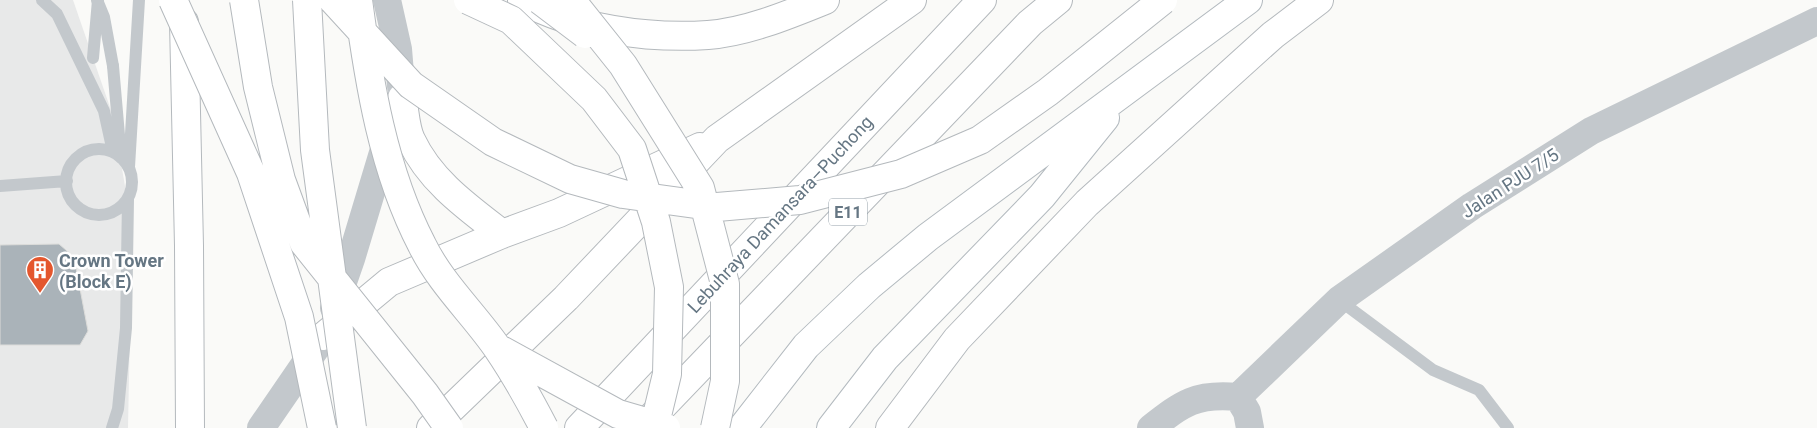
<svg xmlns="http://www.w3.org/2000/svg" width="1817" height="428" viewBox="0 0 1817 428" font-family="Roboto,sans-serif">
<style>
.built{fill:#e8e9e9}
.building{fill:#aab3b9;stroke:#dcdcda}
.lines{fill:none;stroke-linecap:round;stroke-linejoin:round}
.secondary-casing{stroke:#b3babf;stroke-width:30}
.motorway-casing{stroke:#b4b9bd;stroke-width:30}
.service{stroke:#c3c8cc;stroke-width:12}
.tertiary{stroke:#c3c8cc;stroke-width:28}
.secondary{stroke:#fff;stroke-width:28}
.motorway{stroke:#fff;stroke-width:28}
.motorway-bridge-casing{stroke:#b4b9bd;stroke-width:30;stroke-linecap:butt}
.service-bridge{stroke:#c3c8cc;stroke-width:12}
.motorway-bridge{stroke:#fff;stroke-width:28}
.labels{text-anchor:middle;dominant-baseline:central;stroke-width:5;stroke-linejoin:round;paint-order:stroke}
.shield{fill:#fff;stroke:#939fa8;stroke-width:1}
.shield-label{font-size:16px;font-weight:bold;fill:#657683}
.street-label{font-size:18px;fill:#657683;stroke:#fff}
.poi-label{font-size:18px;font-weight:bold;fill:#657683;stroke:#fff;text-anchor:start}
</style>
<rect width="100%" height="100%" fill="#fafaf8"/>
<path class="built" d="M0 0H73L113 116 132 227 128 428H0Z"/>
<path class="building" d="M59 244 74 257 88 331 80 345H0V245Z"/>
<g class="lines">
<defs>
<path id="secondary" d="M742 428 806 346 869 286 928 237 1248 0
M831 428 885 358 1042 196 1105 118"/>
<path id="motorway" d="M522 0C576 29 647 39 708 35 747 32 788 15 825 0
M184 22 189 246 190 428
M402 98C405 111 405 128 411 140 430 181 467 207 502 234
M324 336 389 282 502 234 559 213 700 147
M651 418 1030 23 1058 0
M431 428 566 298 717 139 912 0
M579 428 982 0
M890 428 957 339 1087 203 1273 35 1319 0"/>
</defs>
<use href="#secondary" class="secondary-casing"/>
<use href="#motorway" class="motorway-casing"/>
<path class="service" d="M42 0 57 14 104 111 113 152
M93 58 98 0
M113 66 121 158
M66 182a33 33 0 1 1 66 0a33 33 0 1 1-66 0Z
M129 167 139 0
M0 186 67 181
M1339 300 1433 370 1479 390 1508 428
M112 428 118 409 126 328 128 199"/>
<path class="tertiary" d="M387 0 398 49 401 86
M334 308 351 259 388 136
M1238 397 1339 300 1472 206 1591 131 1817 21
M1238 397 1247 412 1250 428
M261 428 318 345
M1151 428C1183 403 1196 393 1238 397"/>
<use href="#secondary" class="secondary"/>
<use href="#motorway" class="motorway"/>
<defs>
<path id="motorway-bridge" d="M173 0 251 173 299 317 322 428
M244 0 258 87 281 180 304 243 425 394 449 428
M307 0 315 150 352 428
M333 0 411 85 493 142 570 179 623 194 717 207 800 200 901 174 980 140 1048 92 1163 0
M358 0C369 83 383 170 422 245 441 284 474 314 498 349 515 374 530 401 544 428
M468 0 511 20 594 99 632 149 656 222 669 287 667 374 654 428
M540 0 585 34
M571 0 623 65 700 188 725 284V381L715 428
M501 350 618 414 666 428"/>
</defs>
<use href="#motorway-bridge" class="motorway-bridge-casing"/>
<path class="service-bridge" d="M97 0 104 17 113 66"/>
<use href="#motorway-bridge" class="motorway-bridge"/>
</g>
<defs>
<symbol id="building-pin" viewBox="-11 -11 22 30"><path d="M0 17L-7.5 6A9.5 9.5 0 1 1 7.5 6Z" fill="#e4572e" stroke="#fff"/><path d="M-4-6H4V6H1V3H-1V6H-4ZM-2.5-4.3h1.7v1.8h-1.7ZM.8-4.3h1.7v1.8H.8ZM-2.5-1h1.7V.8h-1.7ZM.8-1h1.7V.8H.8Z" fill="#fff"/></symbol>
</defs>
<g fill-rule="evenodd">
<use href="#building-pin" x="24" y="254" width="32" height="43"/>
</g>
<g class="labels">
<rect class="shield" x="829" y="198.5" width="38" height="27" rx="4"/>
<g class="shield-label">
<text x="848" y="212">E11</text>
</g>
<g class="street-label">
<text transform="translate(1510 183) rotate(-33)">Jalan PJU 7/5</text>
<text transform="translate(780 214) rotate(-47)">Lebuhraya Damansara–Puchong</text>
</g>
<g class="poi-label">
<text x="59" y="260">Crown Tower<tspan x="59" dy="21">(Block E)</tspan></text>
</g>
</g>
</svg>
